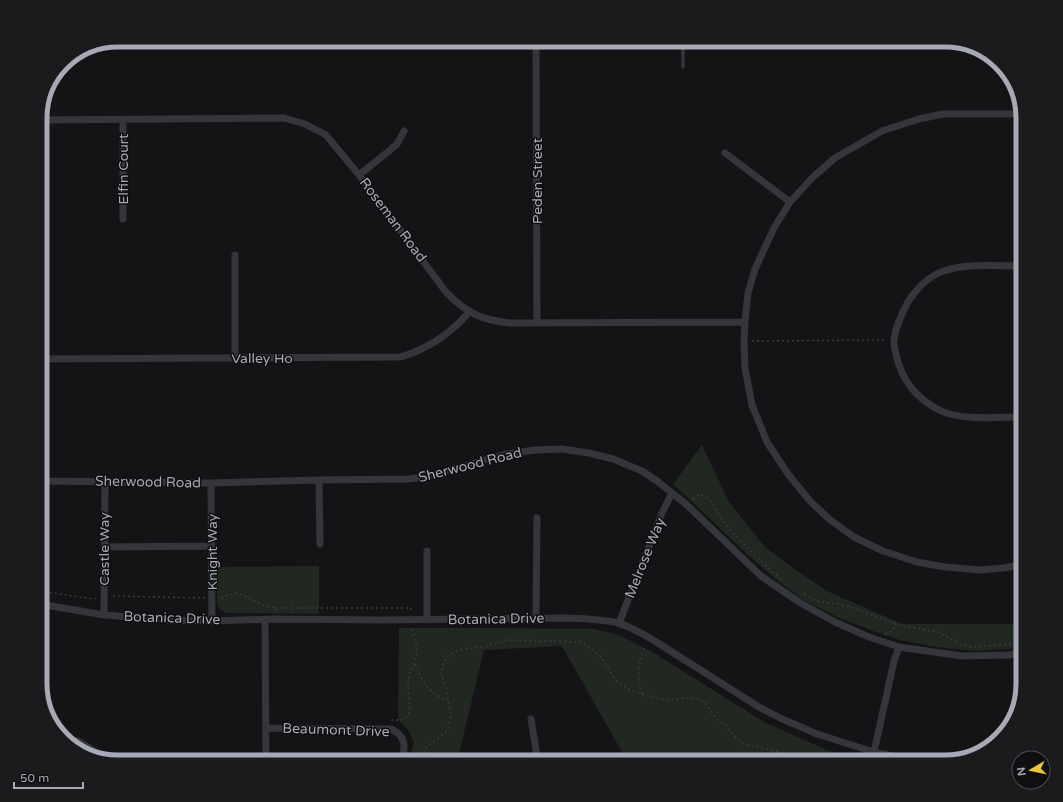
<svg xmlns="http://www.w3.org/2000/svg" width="1063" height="802" viewBox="0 0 1063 802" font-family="'Varela Round',sans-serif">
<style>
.green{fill:#212822}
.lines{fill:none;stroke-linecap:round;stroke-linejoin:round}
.path{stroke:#3b3c42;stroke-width:1.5;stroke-dasharray:2 3;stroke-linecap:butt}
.lane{stroke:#35363b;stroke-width:3.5}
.street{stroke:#35363b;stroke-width:7}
.labels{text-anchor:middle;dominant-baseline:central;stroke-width:3;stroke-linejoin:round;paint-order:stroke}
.street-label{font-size:14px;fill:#a7a9b5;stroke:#0f0f11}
.rim{fill:none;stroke:#a7a9b5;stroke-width:5}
</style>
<rect width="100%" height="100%" fill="#141416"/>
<path class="green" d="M702 445 729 502 765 547 793 568 827 591 902 624H1023V648L976 651 936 647 896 639 873 631 837 617 802 599 781 583 751 558 708 517 673 484Z
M319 566V614L227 613C221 612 219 609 217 603V567Z
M399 628H490L594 629 619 635 654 653 764 722 834 753 871 762H672L622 752 562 646 484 650 457 762H408L414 743 409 731 400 722 398 718Z"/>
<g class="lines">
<path class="path" d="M752 341 886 340
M693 499C697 496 699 493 704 496 713 500 717 512 722 520 727 526 733 532 738 538 752 552 766 566 781 579
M40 591 92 599 97 598
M804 594 820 602 839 604 853 608 903 626 939 632 959 644 971 647 1023 643
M113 596 205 598
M221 598 229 595 237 593 245 596 263 605 276 608V611
M276 608H411V612
M885 634 893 631 896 624
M415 664C424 685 428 691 448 701
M642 694C637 678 638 661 645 646
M392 721V720C398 720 405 721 408 715 412 709 408 695 408 687 408 683 409 677 410 672 413 664 417 657 417 648 416 641 412 635 411 627
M421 762 425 748 446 732 449 725 451 713 446 688 441 673 443 666 446 657 459 650 487 646 507 640 583 642 600 656 617 682 634 692 652 697 667 700 690 698 699 699 706 704 716 719 725 725 736 738 743 744 781 752 795 762"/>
<path class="lane" d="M683 40V67"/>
<path class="street" d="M536 40 537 323
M1022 114H943L919 119 882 131 835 158 813 177 790 202 774 228 755 269 748 293 745 322 744 341 745 368 752 405 767 442 788 474 810 501 829 519 854 537 883 551 917 562 945 567 980 570 1004 568 1023 564
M40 120 284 118 305 124 326 135 359 175 446 292C466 313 481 320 510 323L745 322
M123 120V219
M725 153 790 202
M359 175 389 151 397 144 404 131
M235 255V358
M1023 266C999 266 966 263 944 271 928 276 917 288 908 302 902 313 896 326 894 339 893 343 895 349 896 354 901 379 916 398 939 410 961 421 998 417 1023 417
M40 359 400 357C426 350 452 333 469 312
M319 480 320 544
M40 481 211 483 319 480 408 479 425 477 506 454 535 450 562 449 589 453 613 459 642 471 657 481 687 505 761 576 799 602 835 622 869 637 899 647 962 656 1008 655 1023 653
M211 483 212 621
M104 547 212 546
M427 551V620
M40 604 104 615 170 620 212 621 275 619 381 620 567 618C584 619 602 619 618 623 629 626 640 633 650 638L759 707 780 718 817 734 874 752 919 762
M104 615 105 482
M536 618 537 518
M265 620 266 762
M619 623 662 513 672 493
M531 719 538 762
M266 728 391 729C407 736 405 747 402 762
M65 739 78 741 107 759
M874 752 894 661 899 647"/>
</g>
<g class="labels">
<g class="street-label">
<text transform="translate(123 169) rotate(-90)">Elfin Court</text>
<text transform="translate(537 181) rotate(-90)">Peden Street</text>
<text transform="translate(393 220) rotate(53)">Roseman Road</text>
<text x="262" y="358">Valley Ho</text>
<text transform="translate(470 465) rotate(-14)">Sherwood Road</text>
<text transform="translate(148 482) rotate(1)">Sherwood Road</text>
<text transform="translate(104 549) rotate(-90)">Castle Way</text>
<text transform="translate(212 552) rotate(-90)">Knight Way</text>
<text transform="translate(645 558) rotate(-68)">Melrose Way</text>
<text transform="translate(172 618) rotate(2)">Botanica Drive</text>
<text transform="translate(496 619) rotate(-1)">Botanica Drive</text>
<text transform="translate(336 730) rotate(2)">Beaumont Drive</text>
</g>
</g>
<path d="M0 0H1063V802H0ZM118 47H945A71 71 0 0 1 1016 118V684A71 71 0 0 1 945 755H118A71 71 0 0 1 47 684V118A71 71 0 0 1 118 47Z" fill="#1b1b1e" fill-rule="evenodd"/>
<path class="rim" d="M118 47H945A71 71 0 0 1 1016 118V684A71 71 0 0 1 945 755H118A71 71 0 0 1 47 684V118A71 71 0 0 1 118 47Z"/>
<g transform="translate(1031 770) rotate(261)"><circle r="19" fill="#0f0f11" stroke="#4c4d53"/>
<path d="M0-3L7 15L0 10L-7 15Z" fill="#e8c73a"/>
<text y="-6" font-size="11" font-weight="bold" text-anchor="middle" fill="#a7a9b5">N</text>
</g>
<path d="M14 782v6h69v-6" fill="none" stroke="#a7a9b5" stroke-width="2"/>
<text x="20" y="782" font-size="12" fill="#a7a9b5" stroke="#0f0f11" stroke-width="3" paint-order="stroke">50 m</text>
</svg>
